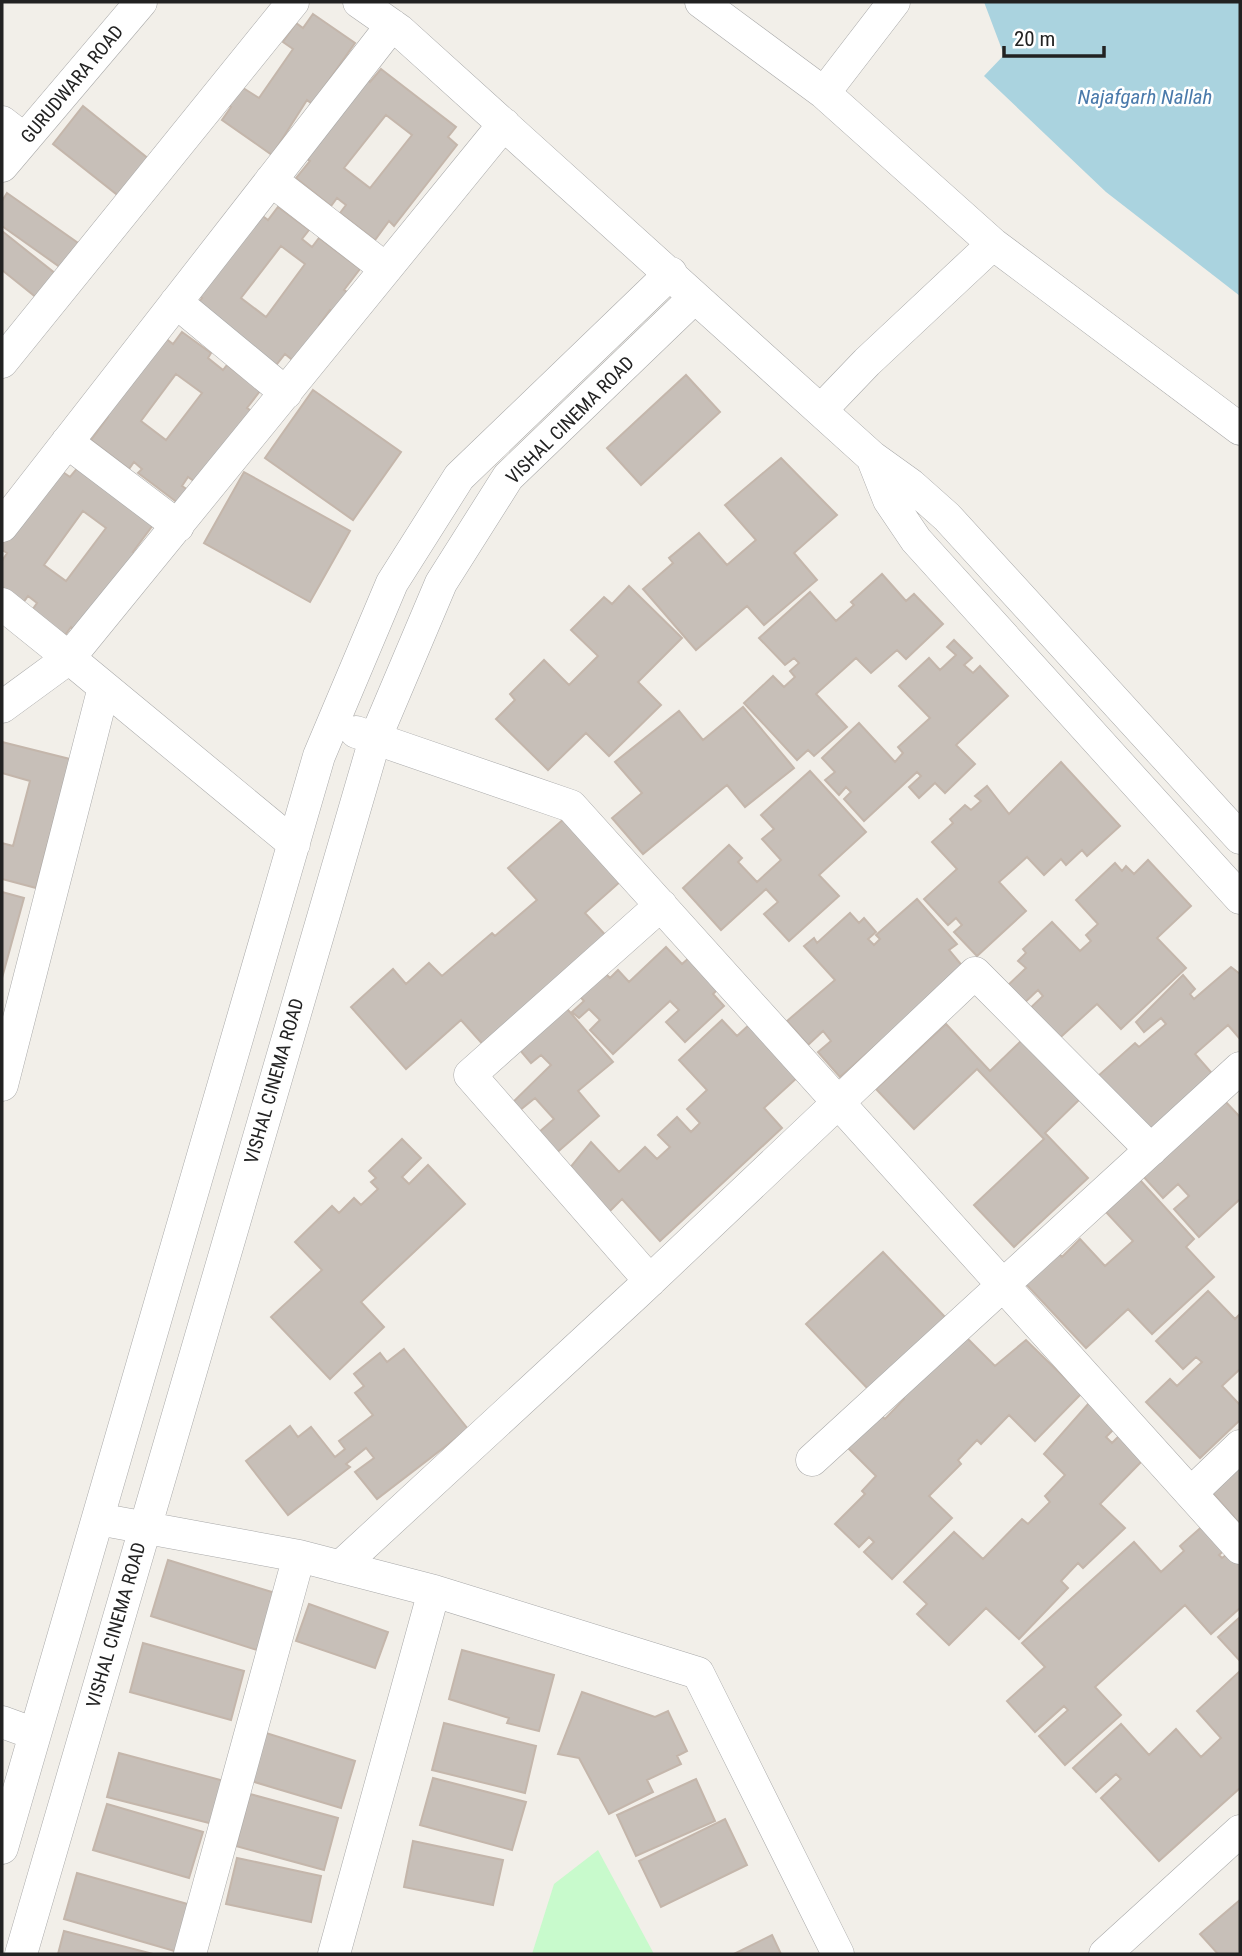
<svg xmlns="http://www.w3.org/2000/svg" width="1242" height="1956" viewBox="0 0 1242 1956" font-family="'Roboto Condensed',sans-serif">
<style>
.park{fill:#c8facc}
.water{fill:#aad3df}
.building{fill:#c7bfb8;stroke:#c4b6ab;stroke-width:2;fill-rule:evenodd}
.lines{fill:none;stroke-linecap:round;stroke-linejoin:round}
.minor-casing{stroke:#a9a9a9;stroke-width:33}
.minor{stroke:#fff;stroke-width:32}
.labels{text-anchor:middle;dominant-baseline:central;stroke-width:5;stroke-linejoin:round;paint-order:stroke}
.street-label{font-size:19px;fill:#222;stroke:#fff}
.water-label{font-size:21px;font-style:italic;fill:#4a7aab;stroke:#fff}
</style>
<rect width="100%" height="100%" fill="#f2efe9"/>
<path class="park" d="M598 1850 654 1954H532L554 1884Z"/>
<path class="water" d="M984 2H1240V296L1106 192 984 76 1004 55Z"/>
<path class="building" d="M313 14 355 43 312 104 307 100 272 155 222 120 231 107 227 104 240 86 259 98 293 49 283 42 296 23 303 28Z
M381 69 456 127 448 137 457 145 394 226 389 221 375 240 340 213 346 205 337 198 331 206 296 178 310 161 301 155 363 76 370 82ZM386 115 412 135 370 188 344 168Z
M83 106 150 160 120 197 53 144Z
M7 193 81 245 64 270 2 226V201Z
M278 207 309 230 302 239 312 247 319 238 360 269 344 290 349 293 334 312 330 310 319 325 326 330 296 363 285 354 273 369 193 310 202 298 194 293 260 214 268 220ZM281 246 305 264 266 317 241 298Z
M2 231 56 274 37 298 2 270Z
M182 332 211 353 208 358 223 370 227 365 260 391 247 408 253 412 198 484 188 477 182 486 188 490 178 503 138 473 142 469 134 462 129 469 91 440 108 417 105 415 165 338 173 344ZM176 374 202 393 166 440 141 421Z
M686 375 720 412 641 485 607 448Z
M313 390 401 452 353 520 265 458Z
M781 458 837 515 794 553 817 580 764 625 747 606 696 650 643 589 673 563 669 558 699 533 727 565 756 540 725 505Z
M79 466 156 521 133 552 141 557 83 637 71 627 63 638 30 613 37 603 28 596 18 610 2 594V561L7 553 2 550V542L60 470 70 477ZM83 511 106 528 66 581 44 565Z
M244 472 350 531 310 602 204 543Z
M882 574 906 601 914 594 943 624 906 659 897 650 871 673 856 658 816 694 847 727 814 756 808 750 797 760 744 703 773 676 784 687 795 677 790 671 799 663 794 658 785 665 759 638 810 592 836 621 854 605 851 602Z
M629 586 682 638 638 682 661 705 609 756 586 733 548 770 496 719 515 700 510 694 544 660 569 685 598 656 571 630 604 597 612 604Z
M954 640 972 658 964 665 973 673 980 666 1008 696 956 745 975 764 945 793 935 783 919 798 909 787 921 776 917 772 864 821 844 799 851 792 846 787 839 795 825 780 835 772 822 758 859 723 895 762 903 753 898 747 930 718 899 686 929 658 940 670 956 655 947 647Z
M743 707 794 768 745 807 727 785 643 854 612 818 642 793 615 762 679 711 703 740Z
M2 742 70 759 36 888 2 879V843L13 846 30 781 2 773Z
M1061 762 1120 826 1087 856 1082 850 1066 865 1061 859 1044 875 1027 857 999 882 1026 911 977 956 954 932 962 925 956 918 948 925 924 899 957 869 932 842 953 823 950 819 965 805 971 810 981 801 975 796 987 786 1009 814Z
M810 771 866 832 819 875 839 896 789 941 764 914 778 902 766 889 721 930 683 888 729 845 742 858 738 862 757 882 781 860 762 839 774 829 761 815Z
M565 818 621 881 585 913 610 940 487 1049 461 1020 406 1069 351 1007 393 969 406 984 429 963 442 976 492 933 495 936 537 900 508 868Z
M1148 860 1191 906 1157 938 1186 968 1121 1029 1097 1004 1053 1044 1024 1014 1043 996 1038 990 1021 1006 1004 989 1026 968 1018 961 1026 953 1023 949 1052 922 1080 951 1091 941 1086 935 1098 924 1076 900 1115 863 1122 871 1126 866 1134 874Z
M2 892 24 898 2 978Z
M917 899 957 944 949 950 964 968 840 1077 818 1052 831 1041 823 1031 808 1045 787 1021 835 980 804 946 814 938 817 943 850 913 859 923 864 918 876 932 868 939 874 945 880 939 876 935Z
M666 947 682 964 689 958 718 989 713 994 724 1006 685 1042 666 1022 679 1010 670 1001 613 1054 590 1030 600 1020 589 1009 579 1018 572 1012 584 1001 574 990 599 967 610 978 618 970 629 982Z
M1231 967 1240 974V1039L1228 1025 1195 1054 1216 1078 1149 1136 1098 1076 1135 1043 1139 1047 1166 1024 1161 1018 1144 1032 1136 1022 1183 975 1195 989 1190 994 1194 999Z
M562 1003 613 1062 578 1091 599 1116 554 1155 511 1104 551 1065 541 1055 531 1063 514 1043ZM535 1098 554 1119 538 1133 519 1111Z
M722 1020 737 1036 750 1024 799 1076 764 1108 782 1128 660 1241 622 1199 607 1214 569 1169 591 1142 619 1172 645 1147 657 1159 670 1147 658 1135 677 1117 691 1132 700 1123 687 1109 707 1090 679 1060Z
M946 1024 990 1071 1023 1039 1080 1099 1045 1133 1088 1178 1014 1247 974 1205 1044 1139 977 1069 914 1129 876 1089Z
M1224 1100 1240 1117V1199L1199 1237 1174 1209 1189 1196 1178 1184 1163 1198 1142 1175Z
M402 1139 421 1158 402 1177 409 1184 428 1165 465 1204 361 1302 384 1327 330 1379 271 1317 322 1270 295 1242 332 1206 339 1213 354 1198 361 1205 378 1189 371 1182 376 1178 369 1171Z
M1140 1180 1194 1239 1186 1247 1214 1277 1152 1334 1128 1309 1086 1348 1024 1282 1057 1252 1062 1257 1080 1239 1105 1266 1133 1241 1106 1212Z
M883 1252 946 1318 870 1391 806 1324Z
M1208 1291 1235 1319 1240 1314V1369L1222 1386 1240 1405V1420L1200 1458 1146 1402 1170 1379 1177 1386 1202 1362 1196 1357 1183 1369 1156 1341Z
M962 1333 995 1366 1026 1340 1081 1394 1035 1441 1009 1415 981 1444 977 1440 958 1460 961 1464 929 1496 952 1518 892 1579 864 1552 874 1542 869 1537 859 1547 835 1524 865 1494 862 1491 876 1476 848 1448 880 1415 885 1419 904 1399 901 1396Z
M404 1349 468 1429 377 1499 355 1472 374 1458 366 1448 346 1464 350 1467 288 1515 246 1461 290 1426 298 1437 311 1427 335 1457 345 1449 339 1441 373 1415 355 1393 364 1386 354 1374 380 1353 387 1362Z
M1089 1403 1115 1428 1106 1437 1112 1443 1120 1435 1144 1459 1100 1504 1125 1528 1083 1568 1078 1563 1061 1581 1068 1588 1019 1639 986 1608 949 1645 917 1614 927 1604 904 1582 954 1532 983 1559 1022 1519 1028 1524 1050 1502 1045 1496 1065 1475 1044 1454Z
M1240 1461V1524L1209 1489Z
M1206 1523 1228 1547 1219 1555 1222 1558 1231 1551 1240 1561V1608L1211 1634 1185 1605 1095 1687 1121 1715 1065 1765 1039 1736 1068 1710 1064 1706 1035 1732 1007 1701 1045 1667 1022 1643 1134 1542 1161 1572 1184 1551 1180 1546Z
M168 1560 275 1593 257 1650 151 1616Z
M309 1604 388 1632 375 1668 296 1641Z
M1240 1617V1661L1218 1637Z
M143 1643 244 1671 231 1720 130 1692Z
M462 1650 554 1675 539 1731 507 1723 509 1718 449 1699Z
M1240 1671V1788L1159 1861 1101 1798 1121 1779 1116 1774 1096 1792 1073 1768 1121 1724 1149 1755 1176 1729 1201 1757 1221 1738 1197 1711Z
M582 1692 655 1717 668 1711 687 1751 677 1756 681 1764 647 1780 653 1792 609 1814 579 1758 558 1754Z
M444 1723 536 1746 525 1793 432 1770Z
M266 1733 355 1761 341 1808 251 1781Z
M119 1753 228 1782 217 1825 107 1797Z
M433 1778 526 1802 512 1850 420 1825Z
M696 1779 715 1821 636 1856 617 1815Z
M250 1794 338 1818 324 1870 236 1846Z
M107 1804 203 1832 189 1878 93 1850Z
M725 1819 747 1865 661 1907 639 1861Z
M413 1841 503 1860 493 1905 404 1887Z
M237 1858 321 1876 311 1922 226 1904Z
M77 1873 191 1905 178 1952 64 1919Z
M1240 1900V1954H1218L1200 1934Z
M64 1931 153 1954H58Z
M772 1935 781 1954H734Z"/>
<g class="lines">
<defs>
<path id="minor" d="M359 2 399 30 872 457 911 485 947 517 1240 838
M701 2 824 93 993 244 867 362 822 409
M824 93 894 2
M2 122 24 139
M2 166 141 2
M271 180 386 269
M993 244 1240 429
M176 302 286 393
M2 362 293 2
M67 442 178 526
M872 457 889 500 916 540 1240 898
M2 526 392 25
M2 604 69 658 2 707
M356 732 571 806 1240 1548
M294 844 69 658 504 124
M2 1085 104 687
M650 1281 470 1075 661 905
M812 1460 1240 1068
M1191 1493 1240 1446
M98 1519 299 1556 434 1591 698 1673 838 1954
M340 1567 638 1292 975 973 1151 1150
M2 1722 35 1734
M2 1848 319 756 392 583 459 477 671 273
M21 1954 375 739 441 583 508 477 694 298
M190 1954 299 1556
M334 1954 434 1591
M1105 1954 1240 1831"/>
</defs>
<use href="#minor" class="minor-casing"/>
<use href="#minor" class="minor"/>
</g>
<g class="labels">
<g class="street-label">
<text transform="translate(72 84) rotate(-50)">GURUDWARA ROAD</text>
<text transform="translate(570 420) rotate(-45)">VISHAL CINEMA ROAD</text>
<text transform="translate(274 1081) rotate(-74)">VISHAL CINEMA ROAD</text>
<text transform="translate(116 1625) rotate(-74)">VISHAL CINEMA ROAD</text>
</g>
<g class="water-label">
<text x="1145" y="97">Najafgarh Nallah</text>
</g>
</g>
<rect width="1242" height="1956" fill="none" stroke="#222222" stroke-width="7"/>
<path d="M1004 46v10h100v-10" fill="none" stroke="#222222" stroke-width="3.5"/>
<text x="1014" y="46" font-size="21" fill="#222222" stroke="#ffffff" stroke-width="5" paint-order="stroke">20 m</text>
</svg>
